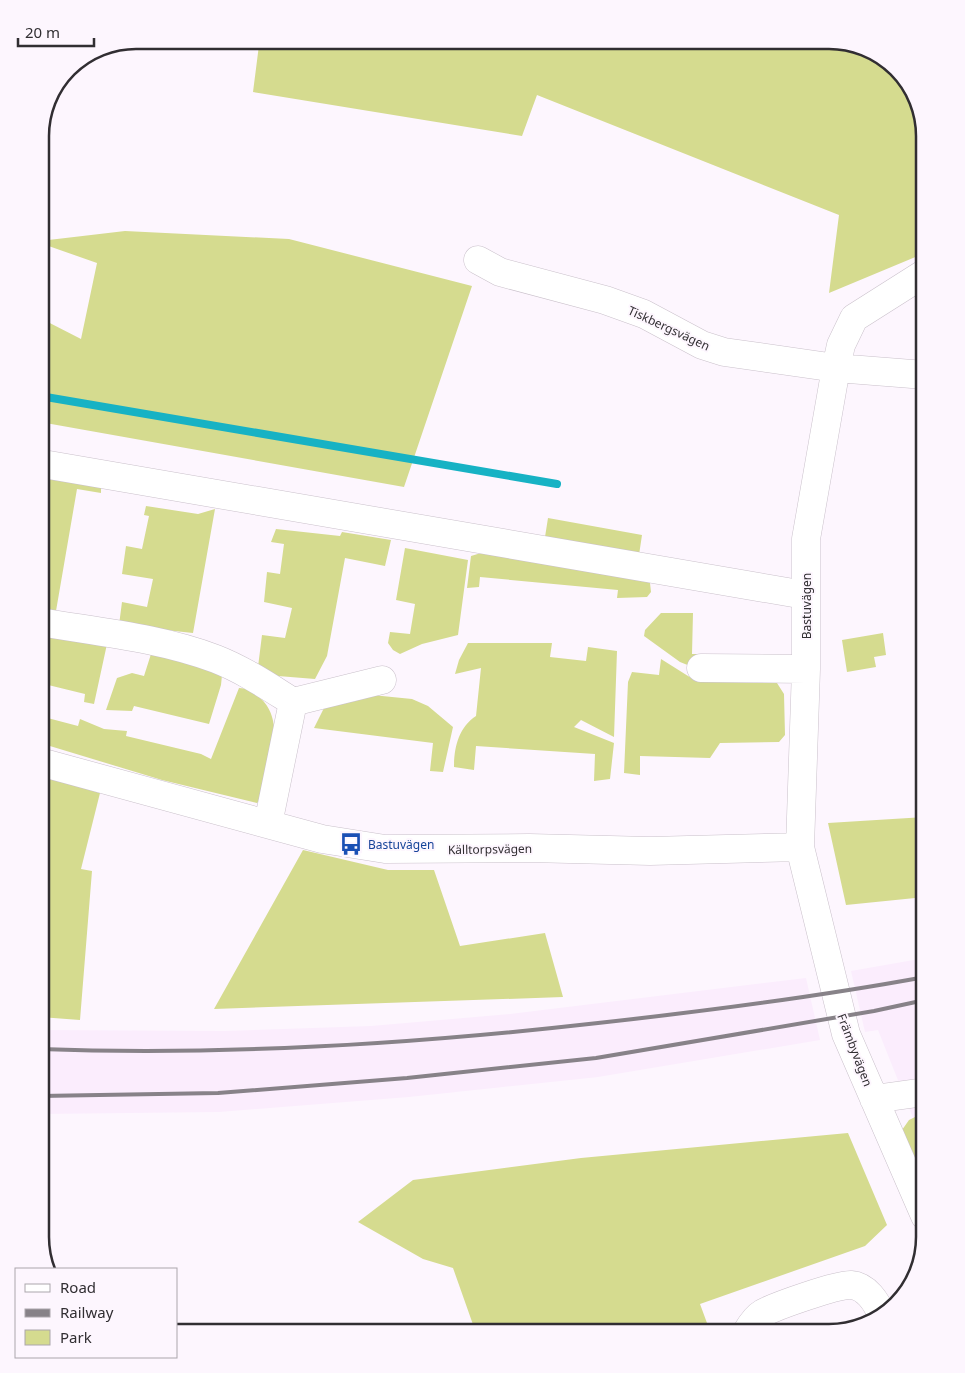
<svg xmlns="http://www.w3.org/2000/svg" width="965" height="1373" viewBox="0 0 965 1373" font-family="'Noto Sans',sans-serif">
<style>
.built{fill:#fbedfd}
.green{fill:#d5db8f}
.lines{fill:none;stroke-linecap:round;stroke-linejoin:round}
.stream{stroke:#17b2c4;stroke-width:8}
.minor-casing{stroke:#cac1cb;stroke-width:29}
.minor{stroke:#fff;stroke-width:28}
.rail{stroke:#878288;stroke-width:4}
.labels{text-anchor:middle;dominant-baseline:central;stroke-width:4;stroke-linejoin:round;paint-order:stroke}
.street-label{font-size:12px;fill:#312e32;stroke:#fdf6fe}
.transit-label{font-size:12px;fill:#164399;stroke:#fdf6fe;text-anchor:start}
.rim{fill:none;stroke:#312e32;stroke-width:2.5}
</style>
<rect width="100%" height="100%" fill="#fdf6fe"/>
<path class="built" d="M925 958V1148L878 1030 865 1032 851 971Z
M806 978 820 1040 598 1077 409 1097 219 1112 40 1114V1030L224 1031 371 1026 510 1014Z"/>
<path class="green" d="M144 40H835L877 53 912 88 925 136V253L829 293 839 215 537 95 522 136 253 92 259 45Z
M125 231 289 239 472 286 404 487 40 422V318L81 339 97 263 40 243V241Z
M40 477 101 487V493L77 489 56 611 40 609Z
M146 506 198 514 215 509 193 633 119 625 122 602 147 607 153 579 122 574 126 546 142 549 149 516 144 515Z
M548 518 642 535 639 555 545 537Z
M276 529 340 536 342 532 391 540 385 566 345 558 327 656 315 679 278 676 258 667 262 635 285 638 292 608 264 602 267 572 280 574 284 544 271 542Z
M405 548 468 560 458 635 422 644 400 654 393 650 388 643 390 632 410 634 415 604 396 600Z
M481 553 638 575 650 583 651 592 647 597 617 598 618 590 480 577 479 587 467 588 471 556Z
M661 613H693L692 654H697L695 662 690 666 680 662 644 636 645 630Z
M883 633 886 655 874 657 876 667 847 672 842 640Z
M40 635 107 644 94 704 84 702 85 694 40 683Z
M468 643H552L550 657 586 661 588 647 617 651 614 737 581 720 574 727 614 743 610 779 594 781 595 754 476 746 474 770 454 767C454 747 459 727 476 716L481 668 455 674 459 660Z
M151 654 217 671 222 675 221 685 209 724 134 706 132 711 106 710 117 678 132 673 144 676Z
M661 659 696 681 777 683 784 694 785 735 779 742 720 743 710 758 640 756V775L624 773 628 682 632 672 659 675Z
M239 688C246 688 251 691 256 695 288 716 270 766 265 797L257 803 162 780 40 743V716L78 726 80 719 104 729 127 731 126 736 201 754 211 759Z
M362 694 412 699 428 706 453 727 443 772 430 771 433 743 314 728 326 704Z
M40 775 100 793 81 869 92 871 80 1020 40 1017V916L43 885 40 884Z
M925 817V897L846 905 828 823Z
M303 850 388 870H434L460 946 545 933 563 997 214 1009Z
M919 1115 925 1116V1189L902 1130 909 1120Z
M848 1133 887 1225 865 1246 700 1304 707 1323 679 1333H476L453 1268 423 1259 358 1222 413 1180 581 1158Z"/>
<g class="lines">
<path class="stream" d="M40 396 557 484"/>
<defs>
<path id="minor" d="M478 260 500 272 605 300 644 314 702 345 724 352 836 368 925 375
M40 466 49 465 805 595
M40 622C98 632 161 638 216 659 244 670 269 687 293 702L268 824
M701 668 806 669
M293 702 382 680
M40 762 322 839 385 849 529 848 650 851 800 847
M874 1099 925 1092
M925 1216 846 1034 800 847 806 669V539L836 368 841 345 854 318 925 273
M746 1333C750 1326 756 1317 763 1313 776 1306 838 1284 851 1285 866 1286 877 1302 882 1316"/>
</defs>
<use href="#minor" class="minor-casing"/>
<use href="#minor" class="minor"/>
<path class="rail" d="M40 1049C226 1056 413 1044 598 1023 707 1011 816 997 925 977
M40 1096 218 1093 407 1078 596 1058 874 1011 925 1000"/>
</g>
<defs>
<symbol id="bus-bare" viewBox="-9 -9 18 18"><path d="M-5-6H5V4H4V6H2V4H-2V6H-4V4H-5ZM-3.5-4V0h7V-4ZM-3.5 1.2v1.5H-2V1.2ZM2 1.2v1.5H3.5V1.2Z" fill="#1a4fb4" stroke="#fdf6fe" stroke-width="2.5" paint-order="stroke"/></symbol>
</defs>
<g fill-rule="evenodd">
<use href="#bus-bare" x="335" y="828" width="32" height="32"/>
</g>
<g class="labels">
<g class="street-label">
<text transform="translate(669 328) rotate(25)">Tiskbergsvägen</text>
<text transform="translate(806 606) rotate(-90)">Bastuvägen</text>
<text transform="translate(490 849) rotate(-1)">Källtorpsvägen</text>
<text transform="translate(855 1050) rotate(69)">Främbyvägen</text>
</g>
<g class="transit-label">
<text x="368" y="844">Bastuvägen</text>
</g>
</g>
<path d="M0 0H965V1373H0ZM136 49H829A87 87 0 0 1 916 136V1237A87 87 0 0 1 829 1324H136A87 87 0 0 1 49 1237V136A87 87 0 0 1 136 49Z" fill="#fdf6fe" fill-rule="evenodd"/>
<path class="rim" d="M136 49H829A87 87 0 0 1 916 136V1237A87 87 0 0 1 829 1324H136A87 87 0 0 1 49 1237V136A87 87 0 0 1 136 49Z"/>
<rect x="15" y="1268" width="162" height="90" fill="#fdf6fe" stroke="#aba6ac"/>
<rect x="25" y="1284" width="25" height="8" fill="#ffffff" stroke="#aba6ac"/>
<text x="60" y="1293" font-size="15" fill="#312e32">Road</text>
<rect x="25" y="1309" width="25" height="8" fill="#878288" stroke="#aba6ac"/>
<text x="60" y="1318" font-size="15" fill="#312e32">Railway</text>
<rect x="25" y="1330" width="25" height="15" fill="#d5db8f" stroke="#aba6ac"/>
<text x="60" y="1343" font-size="15" fill="#312e32">Park</text>
<path d="M18 38v8h76v-8" fill="none" stroke="#312e32" stroke-width="2.5"/>
<text x="25" y="38" font-size="15" fill="#312e32" stroke="#fdf6fe" stroke-width="4" paint-order="stroke">20 m</text>
</svg>
